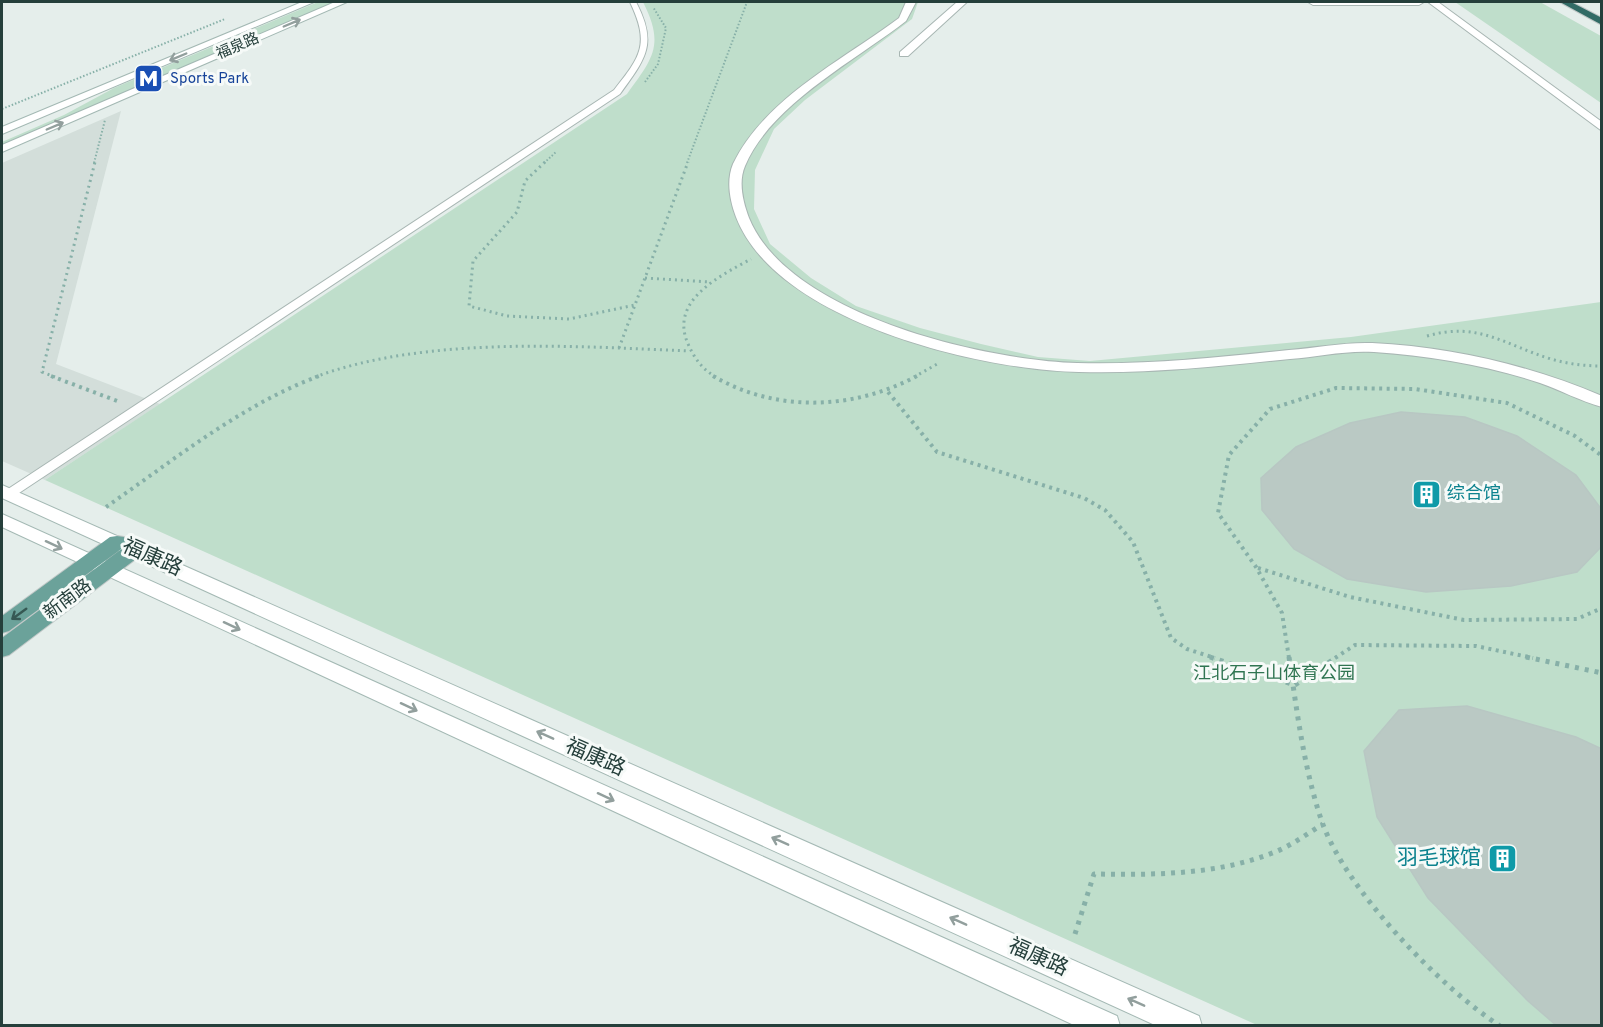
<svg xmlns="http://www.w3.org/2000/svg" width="1603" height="1027" viewBox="0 0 1603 1027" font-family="Overpass,'Noto Sans SC',sans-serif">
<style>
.built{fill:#d3deda}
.green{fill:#bfdecb}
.building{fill:#bac9c4;stroke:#b8c7c3;stroke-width:1.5}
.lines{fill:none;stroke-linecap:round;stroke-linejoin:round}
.lane-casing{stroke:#a8b6b3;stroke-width:2}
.street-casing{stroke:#a8b6b3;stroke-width:2}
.secondary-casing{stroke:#a4b9b4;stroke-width:2}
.primary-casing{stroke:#c2c9c8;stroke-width:2}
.highway-casing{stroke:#c2c9c8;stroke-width:2}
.path-far3{stroke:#87b0a8;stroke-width:2;stroke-dasharray:1.5 2;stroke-linecap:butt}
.path-far2{stroke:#87b0a8;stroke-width:3;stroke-dasharray:2 4;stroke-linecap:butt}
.path-far1{stroke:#87b0a8;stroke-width:4;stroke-dasharray:3 4.5;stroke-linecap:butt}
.path{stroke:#87b0a8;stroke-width:5;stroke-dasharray:4 6;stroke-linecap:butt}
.lane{fill:#fff;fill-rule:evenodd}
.street{fill:#fff;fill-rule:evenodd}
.secondary{fill:#fff;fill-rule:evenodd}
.primary{fill:#6ba29a;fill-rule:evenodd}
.highway{fill:#316b65;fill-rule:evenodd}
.oneway{stroke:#929f9d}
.oneway2{stroke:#365853}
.labels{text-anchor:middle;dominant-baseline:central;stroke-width:6;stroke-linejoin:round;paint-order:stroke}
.far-street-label{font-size:15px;fill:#253f3b;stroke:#f6faf8}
.far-transit-label{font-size:15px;fill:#164399;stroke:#f6faf8;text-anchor:start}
.culture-label{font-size:18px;fill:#0d838f;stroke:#f6faf8;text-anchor:start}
.street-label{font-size:18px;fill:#253f3b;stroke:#f6faf8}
.park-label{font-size:18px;fill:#307552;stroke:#f6faf8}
.near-street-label{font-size:21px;fill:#253f3b;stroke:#f6faf8}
.near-culture-label{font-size:21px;fill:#0d838f;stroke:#f6faf8;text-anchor:end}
</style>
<rect width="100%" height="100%" fill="#e5eeeb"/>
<path class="built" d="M121 111 56 364 160 404 45 480 2 461V163Z"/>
<path class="green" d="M318 2H338L2 147V142L64 115 114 88Z
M643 2H918L912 19 805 100 774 129 755 170 754 209 770 244 811 278 856 306 920 328 981 344 1038 357 1090 361 1351 337 1601 302V1025H1257L45 480 627 94C653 58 665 45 643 2Z
M1455 2H1540L1601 36V103Z"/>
<path class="building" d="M1401 412 1465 417 1517 436 1576 475 1602 510V546L1577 572 1511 586 1426 592 1347 579 1294 549 1262 510 1261 478 1296 447 1350 423Z
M1467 706 1576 737 1602 749V1026H1557L1528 1001 1428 898 1377 817 1364 751 1399 710Z"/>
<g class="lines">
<defs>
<path id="lane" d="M630 2H636C658 44 646 58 620 94L16 495H8L6 492 8 489 614 90C641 56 650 44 630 2Z"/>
<path id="street" d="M906 2H916L906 21C856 60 770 105 745 166 738 182 743 202 749 218 788 314 982 360 1077 363 1148 365 1219 357 1289 350 1316 348 1345 342 1372 343 1451 347 1529 365 1602 396V407C1580 401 1560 390 1540 383 1486 365 1430 356 1374 352 1346 350 1317 357 1290 359 1220 366 1149 374 1079 372 978 370 776 321 736 217 730 201 726 181 733 164 765 98 843 60 899 18Z
M957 2H967L908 56H900V52Z
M1308 2H1424L1419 5H1313Z
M1428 2H1438L1602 122V131Z"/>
<path id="secondary" d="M302 2H314L2 134V127Z
M335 2H347L2 152V145Z
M2 485 1199 1016 1202 1026H1157L2 498Z
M2 514 1117 1016 1120 1026H1076L2 527Z"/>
<path id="primary" d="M117 536 124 537 126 542 124 547 9 631 2 633V616L110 537Z
M134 543 141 545 143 550 141 555 9 655 2 657V638L127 545Z"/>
<path id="highway" d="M1560 2H1571L1602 18V25Z"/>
</defs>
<use href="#lane" class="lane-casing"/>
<use href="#street" class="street-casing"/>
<use href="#secondary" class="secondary-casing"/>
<use href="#primary" class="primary-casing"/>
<use href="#highway" class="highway-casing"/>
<path class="path-far3" d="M645 82 658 64 666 28 653 7
M2 109 225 19
M94 163 105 120
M544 163 556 152
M687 163 747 2"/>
<path class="path-far2" d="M545 162 525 181 517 212 473 261 469 306 507 316 569 319 635 305
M645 278 709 282
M1427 336C1478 321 1505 345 1551 359 1568 364 1585 366 1602 366
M619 348 688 162
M55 377 42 372 95 162
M315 377C425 336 572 346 689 351
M716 377C703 370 695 359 689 346 667 301 720 276 751 259
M914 377 939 363"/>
<path class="path-far1" d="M51 376 120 402
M713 376C777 413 853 410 917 376
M888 392 937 452 1084 498 1105 510 1133 542 1171 638 1187 649 1215 658
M106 507C174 460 241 405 319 376
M1258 568 1350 597 1464 620 1577 619 1602 608
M1289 658 1282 613 1256 567 1218 513 1229 455 1270 409 1336 388 1415 389 1507 403 1575 436 1602 456
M1335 658 1355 645 1476 646 1533 658"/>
<path class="path" d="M1210 657 1295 685
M1289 657C1297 712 1304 769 1322 822 1346 890 1440 987 1500 1026
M1526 657 1602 673
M1295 685 1337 657
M1075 934 1094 874C1155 875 1218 875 1275 852 1292 845 1307 834 1323 824"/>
<use href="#lane" class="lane"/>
<use href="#street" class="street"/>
<use href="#secondary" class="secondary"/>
<use href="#primary" class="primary"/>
<use href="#highway" class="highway"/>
</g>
<defs><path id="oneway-shaft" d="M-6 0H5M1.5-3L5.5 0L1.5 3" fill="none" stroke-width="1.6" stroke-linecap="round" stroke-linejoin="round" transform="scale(1.5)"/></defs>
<g class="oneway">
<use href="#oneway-shaft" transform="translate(292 23) rotate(-23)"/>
<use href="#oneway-shaft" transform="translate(178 57) rotate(157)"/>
<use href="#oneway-shaft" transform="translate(55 126) rotate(-23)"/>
<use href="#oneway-shaft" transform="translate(54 545) rotate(25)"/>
<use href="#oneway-shaft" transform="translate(232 626) rotate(25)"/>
<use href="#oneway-shaft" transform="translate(409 707) rotate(25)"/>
<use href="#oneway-shaft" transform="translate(545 735) rotate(-156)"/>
<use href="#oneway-shaft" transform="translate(606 797) rotate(25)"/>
<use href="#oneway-shaft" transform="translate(780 841) rotate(-156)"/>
<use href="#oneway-shaft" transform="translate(958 921) rotate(-156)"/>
<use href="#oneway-shaft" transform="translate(1136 1002) rotate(-156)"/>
</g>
<use class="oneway2" href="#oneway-shaft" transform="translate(19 614) rotate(144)"/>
<defs>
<symbol id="metro-square" viewBox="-11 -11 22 22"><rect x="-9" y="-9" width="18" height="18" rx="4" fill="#1a4fb4" stroke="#f6faf8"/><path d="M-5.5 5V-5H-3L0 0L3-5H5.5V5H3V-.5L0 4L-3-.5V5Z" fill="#fff"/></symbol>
<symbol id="building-square" viewBox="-11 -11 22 22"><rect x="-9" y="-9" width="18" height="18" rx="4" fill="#0f9aa8" stroke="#f6faf8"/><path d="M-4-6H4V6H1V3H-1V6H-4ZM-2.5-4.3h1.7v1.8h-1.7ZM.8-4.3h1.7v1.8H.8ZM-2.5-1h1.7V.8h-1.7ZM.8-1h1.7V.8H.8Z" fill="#fff"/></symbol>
</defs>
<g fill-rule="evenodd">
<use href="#metro-square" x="132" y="62" width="33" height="33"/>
<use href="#building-square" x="1410" y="478" width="33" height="33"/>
<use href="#building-square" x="1486" y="842" width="33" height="33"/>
</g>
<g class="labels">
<g class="far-street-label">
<text transform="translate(238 47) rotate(-23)">福泉路</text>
</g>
<g class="far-transit-label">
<text x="170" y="79">Sports Park</text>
</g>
<g class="culture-label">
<text x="1447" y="494">综合馆</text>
</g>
<g class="street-label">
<text transform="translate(68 600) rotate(-37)">新南路</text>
</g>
<g class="park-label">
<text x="1274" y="674">江北石子山体育公园</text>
</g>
<g class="near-street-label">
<text transform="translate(152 558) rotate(24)">福康路</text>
<text transform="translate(595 758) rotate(24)">福康路</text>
<text transform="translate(1038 958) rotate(24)">福康路</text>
</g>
<g class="near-culture-label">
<text x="1481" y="858">羽毛球馆</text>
</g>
</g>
<rect width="1603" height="1027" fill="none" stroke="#253f3b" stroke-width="6"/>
</svg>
